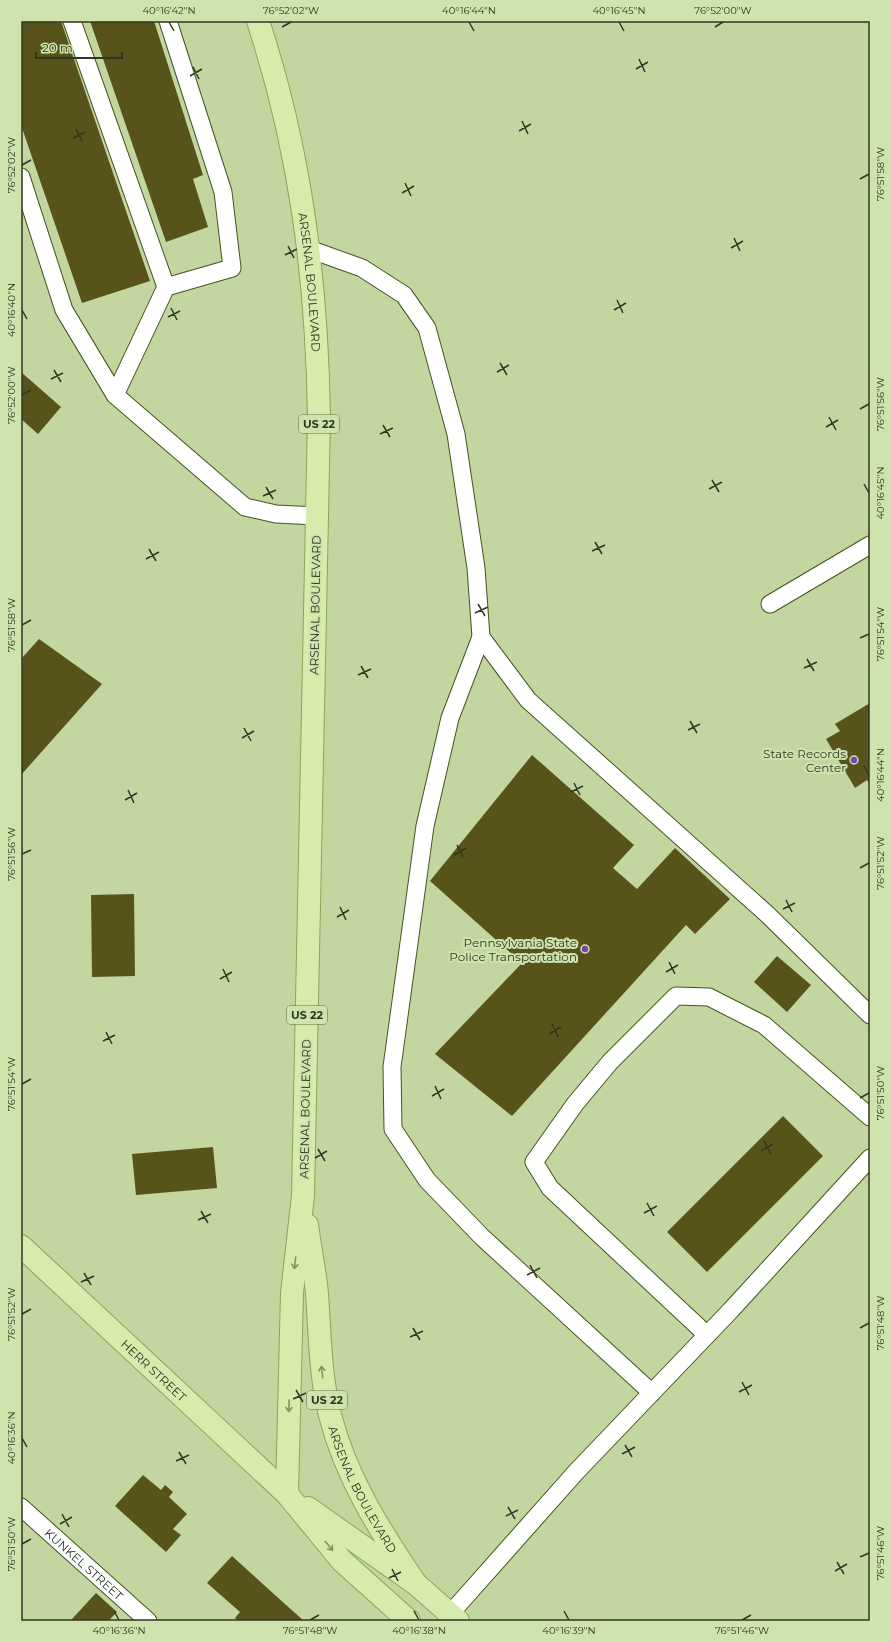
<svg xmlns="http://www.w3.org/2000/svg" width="891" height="1642" viewBox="0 0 891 1642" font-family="Montserrat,sans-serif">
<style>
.building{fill:#58531b}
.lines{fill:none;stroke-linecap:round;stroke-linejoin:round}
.lane-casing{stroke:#445422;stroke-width:19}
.primary-casing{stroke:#8ba558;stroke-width:24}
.lane{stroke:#fff;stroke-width:17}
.primary{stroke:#d7ecac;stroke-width:22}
.oneway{stroke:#839266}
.ticks{fill:none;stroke:#2f3721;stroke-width:1.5}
.poi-dot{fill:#7c3fb5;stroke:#cfe4ad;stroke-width:1.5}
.labels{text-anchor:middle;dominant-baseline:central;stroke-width:4;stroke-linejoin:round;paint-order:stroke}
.shield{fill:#cfe4ad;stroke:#5f6b4b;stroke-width:1}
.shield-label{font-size:11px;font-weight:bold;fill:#2f3721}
.street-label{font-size:12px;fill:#2f3721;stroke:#cfe4ad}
.poi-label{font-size:12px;fill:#2f3721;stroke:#cfe4ad;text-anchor:end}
.neatline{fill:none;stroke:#2f3721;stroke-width:1.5}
.ticks-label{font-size:10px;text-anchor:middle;fill:#2f3721}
</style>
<rect width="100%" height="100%" fill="#c3d6a0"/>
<path class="building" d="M21 21H61L150 281 82 303 21 125Z
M90 21H154L203 175 193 179 208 227 166 242Z
M21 372 61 407 38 434 21 419Z
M39 639 102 684 21 775V659Z
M870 703V785L867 780 855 788 826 739 840 731 835 724Z
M532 755 634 845 613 868 637 889 675 848 730 899 695 934 686 925 512 1116 435 1054 522 963 430 881Z
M134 894 135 976 92 977 91 895Z
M777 956 811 985 787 1012 754 982Z
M783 1116 823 1156 707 1272 667 1232Z
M213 1147 217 1188 136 1195 132 1154Z
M143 1475 161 1490 165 1485 173 1492 169 1497 187 1514 173 1529 181 1535 166 1552 115 1506Z
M232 1556 285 1604 304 1621H238L235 1618 240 1612 207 1583Z
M96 1593 117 1612 108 1621H73L72 1619Z"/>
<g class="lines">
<defs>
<g id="lane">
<path d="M72 21 166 287"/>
<path d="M21 177 64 310 115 395 245 507 276 514 317 516"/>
<path d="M309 249 362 268 404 295 427 328 456 434 476 568 481 637 528 700 768 915 870 1015"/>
<path d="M115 395 166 287 232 268 223 192 168 21"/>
<path d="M770 604 870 545"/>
<path d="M481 637 450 718 425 826 392 1067 393 1129 427 1180 482 1237 652 1393"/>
<path d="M707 1335 550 1188 534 1162 575 1104 610 1062 676 996 709 997 764 1025 870 1117"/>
<path id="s1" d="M21 1507 148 1621"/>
<path d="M450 1614 576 1472 731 1310 870 1158"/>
</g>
<g id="primary">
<path id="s2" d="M258 21C301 152 317 281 319 418L303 1196 292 1293 287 1494"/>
<path id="s3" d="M307 1225C310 1248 315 1271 317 1294 320 1335 320 1375 330 1415 346 1478 380 1531 416 1584"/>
<path id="s4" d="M21 1246 287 1494 342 1561 409 1621"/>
<path d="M308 1508 416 1584 458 1621"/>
</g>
</defs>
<use href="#lane" class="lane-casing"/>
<use href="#primary" class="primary-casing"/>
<use href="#lane" class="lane"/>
<use href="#primary" class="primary"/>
</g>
<defs><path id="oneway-shaft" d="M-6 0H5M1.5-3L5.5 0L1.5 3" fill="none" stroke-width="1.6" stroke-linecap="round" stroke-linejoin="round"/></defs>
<g class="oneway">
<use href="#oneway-shaft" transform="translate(295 1263) rotate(97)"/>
<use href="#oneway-shaft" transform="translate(322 1372) rotate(-97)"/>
<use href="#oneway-shaft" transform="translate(289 1406) rotate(91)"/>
<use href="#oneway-shaft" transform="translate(329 1546) rotate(51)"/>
</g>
<path class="ticks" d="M169 22 174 31M469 22 474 31M619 22 624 31M282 27 291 22M715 27 723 22M639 59 645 72M193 67 199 79M636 69 648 62M190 76 202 69M522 121 528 134M76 129 82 141M519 131 531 124M73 138 85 132M22 165 31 160M860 179 869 174M405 183 411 196M402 193 414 186M734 238 740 251M288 246 294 258M731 248 743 241M285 255 297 249M617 300 623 313M171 308 177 320M22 310 27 319M614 310 626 303M168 317 180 311M500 363 507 375M54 370 61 382M497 372 509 365M51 379 63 373M22 395 31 390M860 409 869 404M829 417 836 430M383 425 390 437M826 427 838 420M380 434 393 428M712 480 719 492M864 484 869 493M266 487 273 499M709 489 722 482M263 496 276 490M595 542 602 554M149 549 156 561M592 551 605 545M146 559 159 552M478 604 485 616M475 613 488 607M22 625 31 620M860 638 869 634M807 659 814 671M361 666 368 678M804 668 817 662M358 675 371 669M690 721 697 733M244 728 251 741M688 730 700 724M242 738 254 731M864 766 869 775M574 783 580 795M128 790 134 803M571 792 583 786M125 800 137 793M457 845 463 857M22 854 31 850M454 855 466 848M860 868 869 863M786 900 792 912M340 907 346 920M783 909 795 903M337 917 349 910M669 962 675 974M223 969 229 982M666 972 678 965M220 979 232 972M552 1024 558 1037M106 1032 112 1044M549 1034 561 1027M103 1041 115 1035M22 1084 31 1079M435 1086 441 1099M432 1096 444 1089M860 1098 869 1093M764 1141 771 1154M318 1149 325 1161M761 1151 773 1144M315 1158 327 1151M647 1203 654 1216M201 1211 208 1223M644 1213 657 1206M198 1220 211 1214M530 1265 537 1278M84 1273 91 1285M527 1275 540 1268M81 1282 94 1276M22 1314 31 1309M413 1328 420 1340M860 1328 869 1323M410 1337 423 1331M742 1382 749 1395M296 1390 303 1402M739 1392 752 1385M293 1399 306 1393M22 1438 27 1447M625 1445 632 1457M179 1452 186 1464M622 1454 635 1447M176 1461 189 1455M508 1507 515 1519M62 1514 69 1527M506 1516 518 1510M60 1524 72 1517M22 1544 31 1539M860 1557 869 1553M837 1562 844 1574M392 1569 398 1581M835 1571 847 1564M389 1578 401 1572M114 1611 119 1620M414 1611 419 1620M564 1611 569 1620M310 1620 319 1615M742 1620 751 1615"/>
<g class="poi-dot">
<circle cx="854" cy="760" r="4"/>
<circle cx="585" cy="949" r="4"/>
</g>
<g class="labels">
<g class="shield">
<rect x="299" y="415" width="40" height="18" rx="3"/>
<rect x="287" y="1006" width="40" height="18" rx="3"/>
<rect x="307" y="1391" width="40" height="18" rx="3"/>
</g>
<g class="shield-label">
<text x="319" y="424">US 22</text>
<text x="307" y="1015">US 22</text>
<text x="327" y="1400">US 22</text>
</g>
<g class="street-label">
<text stroke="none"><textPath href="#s2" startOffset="267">ARSENAL BOULEVARD</textPath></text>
<text transform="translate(315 605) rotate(-89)">ARSENAL BOULEVARD</text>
<text transform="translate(305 1109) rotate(-89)">ARSENAL BOULEVARD</text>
<text stroke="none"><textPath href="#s4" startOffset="182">HERR STREET</textPath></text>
<text stroke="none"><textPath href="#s3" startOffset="273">ARSENAL BOULEVARD</textPath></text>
<text stroke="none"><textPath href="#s1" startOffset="85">KUNKEL STREET</textPath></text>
</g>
<g class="poi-label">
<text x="846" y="753">State Records<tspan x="846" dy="14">Center</tspan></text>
<text x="577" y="942">Pennsylvania State<tspan x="577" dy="14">Police Transportation</tspan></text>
</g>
</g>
<rect width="891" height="1642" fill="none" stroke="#cfe4ad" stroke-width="44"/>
<path d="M36 52v6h86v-6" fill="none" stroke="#2f3721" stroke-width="2"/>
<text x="42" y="52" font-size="12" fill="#2f3721" stroke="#cfe4ad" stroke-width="3" paint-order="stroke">20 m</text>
<rect x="22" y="22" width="847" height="1598" class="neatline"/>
<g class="ticks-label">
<text x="169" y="14">40°16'42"N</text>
<text x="291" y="14">76°52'02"W</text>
<text x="469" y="14">40°16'44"N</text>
<text x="619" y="14">40°16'45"N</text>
<text x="723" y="14">76°52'00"W</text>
<text transform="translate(11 165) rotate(-90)" y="4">76°52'02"W</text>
<text transform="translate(880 174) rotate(-90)" y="4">76°51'58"W</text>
<text transform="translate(11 310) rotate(-90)" y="4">40°16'40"N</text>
<text transform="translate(11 395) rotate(-90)" y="4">76°52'00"W</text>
<text transform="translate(880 404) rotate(-90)" y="4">76°51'56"W</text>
<text transform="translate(880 493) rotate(-90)" y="4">40°16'45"N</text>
<text transform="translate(11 625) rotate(-90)" y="4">76°51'58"W</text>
<text transform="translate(880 634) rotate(-90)" y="4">76°51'54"W</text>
<text transform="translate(880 775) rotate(-90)" y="4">40°16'44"N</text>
<text transform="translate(11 854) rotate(-90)" y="4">76°51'56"W</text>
<text transform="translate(880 863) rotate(-90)" y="4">76°51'52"W</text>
<text transform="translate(11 1084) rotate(-90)" y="4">76°51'54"W</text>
<text transform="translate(880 1093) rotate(-90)" y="4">76°51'50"W</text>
<text transform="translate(11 1314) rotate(-90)" y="4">76°51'52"W</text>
<text transform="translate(880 1323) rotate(-90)" y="4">76°51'48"W</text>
<text transform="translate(11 1438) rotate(-90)" y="4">40°16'36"N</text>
<text transform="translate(11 1544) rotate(-90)" y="4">76°51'50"W</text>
<text transform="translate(880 1553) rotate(-90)" y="4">76°51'46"W</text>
<text x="119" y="1634">40°16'36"N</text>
<text x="310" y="1634">76°51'48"W</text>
<text x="419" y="1634">40°16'38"N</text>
<text x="569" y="1634">40°16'39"N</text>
<text x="742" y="1634">76°51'46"W</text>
</g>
</svg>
